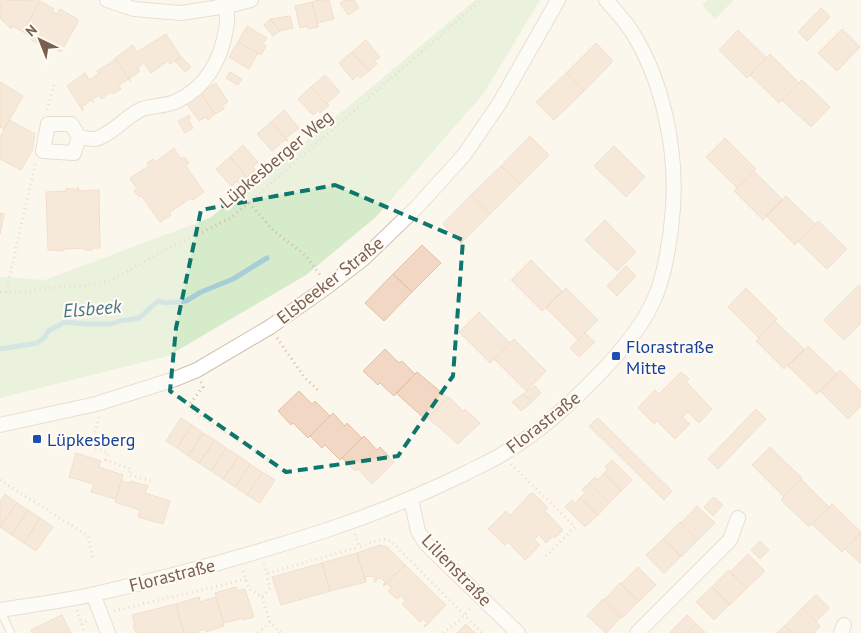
<svg xmlns="http://www.w3.org/2000/svg" width="861" height="633" viewBox="0 0 861 633" font-family="'PT Sans',sans-serif">
<style>
.green{fill:#d5ebc9}
.lines{fill:none;stroke-linecap:round;stroke-linejoin:round}
.stream{stroke:#a6ced8;stroke-width:5}
.building{fill:#f2d8c4;stroke:#e4c0a4}
.lane-casing{stroke:#cfc0b0;stroke-width:9}
.street-casing{stroke:#cfc0b0;stroke-width:16}
.path{stroke:#d7bba6;stroke-width:3;stroke-dasharray:1 4;stroke-linecap:butt}
.lane{stroke:#fff;stroke-width:7}
.street{stroke:#fff;stroke-width:14}
.marked{fill:none;stroke:#0f766e;stroke-width:4;stroke-dasharray:10 6;stroke-linejoin:round}
.transit-dot{fill:#1a4fb4;stroke:#fffaf3;stroke-width:2}
.labels{text-anchor:middle;dominant-baseline:central;stroke-width:4.5;stroke-linejoin:round;paint-order:stroke}
.street-label{font-size:18px;fill:#785f4e;stroke:#fffaf3}
.transit-label{font-size:18px;fill:#164399;stroke:#fffaf3;text-anchor:start}
.water-label{font-size:19px;font-style:italic;fill:#447683;stroke:#fffaf3}
</style>
<rect width="100%" height="100%" fill="#fcf7ec"/>
<path class="green" d="M475 0H540L484 93 376 217 306 275 168 356 0 398V277L45 280 210 218 360 97Z
M707 0H734L715 19 702 5Z"/>
<g class="lines">
<path class="stream" d="M0 349 37 343 45 337 48 331 65 322 85 324H111L120 321 139 318 158 301 165 303 186 301 201 292 233 279 267 258"/>
</g>
<path class="building" d="M2 0 40 1 23 32 13 26 11 29 0 18 1 16 0 2Z
M319 0H329L334 19 317 23 318 27 312 2Z
M345 0H354L359 8 348 15 340 3Z
M40 1 54 9 52 12 57 14 60 9 79 20 61 52 51 47 49 49 30 39 32 37 23 32Z
M312 2 318 27 308 29V26L300 28 295 6Z
M821 8 830 17 807 41 798 32Z
M290 16 293 28 280 31 270 19Z
M270 19 280 31 273 36 264 25Z
M247 26 267 38 263 44 266 46 261 55 238 42Z
M842 29 860 47 837 71 818 53Z
M738 30 767 58 747 78 719 50Z
M166 34 181 57 170 64 168 61 151 73 144 63 137 68 140 71 129 79 115 58 133 45 137 52Z
M366 40 380 57 375 61 377 64 369 71 352 52Z
M238 42 258 53 249 69 229 57Z
M596 43 613 61 584 91 566 73Z
M352 52 369 71 360 78 358 75 353 80 339 63Z
M770 54 799 83 779 103 750 75Z
M181 57 191 67 185 72 175 61Z
M116 59 131 82 128 79 119 85 121 89 113 94 111 92 101 99 99 95 92 100 94 103 91 100 82 107 83 111 67 86 85 73 89 80 99 73 97 71Z
M230 72 242 79 238 85 226 78Z
M566 73 584 91 554 120 536 102Z
M325 75 340 92 327 103 329 105 328 106 311 87Z
M802 80 830 107 811 127 782 100Z
M0 82 23 96 4 129 0 127Z
M216 83 228 102 222 106 224 109 215 114 201 93Z
M311 87 328 106 320 113 318 111 313 115 298 99Z
M201 93 215 114 208 120 206 117 199 121 186 103Z
M284 110 299 128 286 138 288 141 271 122Z
M189 115 191 118 188 119 193 128 185 133 178 121Z
M9 120 35 134 32 151 21 170 0 159V137Z
M271 122 288 141 285 140 272 151 257 134Z
M530 136 549 155 520 184 501 166Z
M725 138 756 169 737 188 706 157Z
M243 145 258 162 253 167 255 170 247 177 230 157Z
M614 146 645 177 626 197 594 166Z
M174 148 181 159 184 157 189 163 186 166 204 192 193 200 191 198 169 213 171 215 160 222 141 195 139 197 134 191 137 189 130 178 149 166 147 163 153 159 155 162Z
M230 157 247 177 239 184 237 181 231 186 216 169Z
M501 166 520 184 490 214 471 195Z
M754 171 783 200 763 220 734 191Z
M78 187 79 191 99 190 100 248H92V250H84V248L64 249V251L48 250 46 192 66 191V188L67 189H78Z
M471 195 490 214 461 243 443 224Z
M786 196 815 224 795 245 766 216Z
M0 213 4 214 0 234Z
M605 220 636 252 617 271 585 240Z
M818 221 847 249 827 269 798 241Z
M422 245 441 263 412 292 393 274Z
M531 260 562 291 542 311 511 280Z
M626 266 636 276 617 296 607 286Z
M393 274 412 292 384 321 365 303Z
M859 285 861 287V323L844 340 824 320Z
M566 288 598 320 578 340 546 308Z
M746 288 777 319 759 338 728 307Z
M479 312 510 343 490 363 459 332Z
M775 321 804 349 784 369 756 341Z
M585 333 595 342 579 357 570 348Z
M514 339 546 371 526 391 494 359Z
M808 346 837 374 817 394 788 366Z
M385 349 399 363 402 361 415 374 394 396 380 383 378 385 363 371Z
M840 370 861 391V406L848 419 820 391Z
M417 372 448 398 426 420 396 393Z
M681 372 689 379 686 382 712 409 699 423 688 412 682 417 690 424 675 439 657 421 654 424 638 408 655 390 659 394Z
M535 386 541 393 532 402 523 394Z
M299 391 312 404 315 401 330 416 308 438 293 423 291 425 278 411Z
M523 394 532 402 521 411 512 402Z
M449 397 463 411 465 409 480 423 458 444 428 418Z
M756 409 766 419 718 469 708 459Z
M333 413 345 426 347 423 362 438 340 460 325 445 322 448 310 436Z
M181 418 192 425 177 448 166 441Z
M598 418 672 491 664 500 589 426Z
M192 425 203 433 188 456 177 448Z
M203 433 215 440 199 463 188 456Z
M364 436 377 450 380 447 394 462 372 484 358 469 355 471 342 458Z
M215 440 226 448 211 471 199 463Z
M770 447 802 478 784 497 752 465Z
M226 448 239 456 223 479 211 471Z
M76 453 101 461 99 467 123 475 116 499 91 492 94 484 69 477Z
M239 456 250 464 235 487 223 479Z
M612 460 632 480 621 491 604 473 608 469 605 466Z
M250 464 262 472 247 495 235 487Z
M262 472 275 480 260 503 247 495Z
M604 473 621 491 609 503 589 483 595 477 598 480Z
M801 479 829 507 809 527 781 500Z
M121 481 130 483V481L148 486 145 493 170 501 163 524 138 517 140 510 115 502Z
M589 483 609 503 598 515 580 498 585 493 582 490Z
M531 493H533L548 508 545 511 563 530 555 538 553 536 546 543 539 535 534 539 540 545 525 560 508 542 505 545 488 529 506 511 510 516Z
M5 494 17 503 0 527V502Z
M714 497 723 505 713 516 704 507Z
M580 498 598 515 585 527 565 507 572 500 575 503Z
M17 503 28 510 12 535 0 527Z
M832 504 861 532 842 552 812 524Z
M697 506 715 523 698 540 681 523Z
M28 510 40 518 24 543 12 535Z
M40 518 53 527 36 551 24 543Z
M680 522 698 540 681 557 663 539Z
M861 533V564L845 549Z
M663 539 681 556 664 573 646 555Z
M760 541 769 550 760 559 751 550Z
M380 545 387 547 405 565 383 586 385 582 382 579 377 578 376 582H374L375 577 370 576 365 577 366 582 357 553Z
M357 553 366 582 330 591 322 563Z
M748 554 765 571 747 588 730 572Z
M322 563 330 591 281 605 272 577Z
M405 565 446 605 425 627 424 626 427 623 423 619 420 622 402 604 406 601 401 596 397 599 388 591 392 588 387 584 383 586Z
M638 567 656 585 639 601 621 584Z
M729 570 747 588 730 605 712 587Z
M620 583 639 601 622 618 604 600Z
M236 587 237 591 245 589 254 617 243 620V618L224 623 215 593Z
M712 587 730 604 714 620 696 602Z
M816 595 829 608 816 622 802 608Z
M199 597 200 602 216 597 224 626 206 632 205 629 198 631V633H184L176 604Z
M603 599 621 617 606 633 587 616Z
M176 604 184 633H136L133 626 135 625 132 615Z
M802 608 820 626 814 633H793L785 626Z
M62 615 71 633H36V632L32 633 31 630Z
M687 615 696 624 687 633H671L670 632Z
M466 624 475 633H457Z
M696 624 705 632 704 633H687Z
M785 625V626L793 633H777Z"/>
<g class="lines">
<defs>
<path id="lane" d="M0 610 11 633"/>
<path id="street" d="M107 0 134 9 181 13 227 6 251 0
M48 124H71L79 137 74 153 43 151Z
M79 137C84 138 90 139 95 139 109 136 126 117 140 110 151 105 165 107 177 101 206 87 221 60 226 29 228 19 228 8 222 0
M0 425 96 404 175 379 197 370 270 327 328 286 363 259 417 207 464 155 499 104 558 0
M411 499 418 531 426 544 518 633
M93 594 108 633
M0 610C32 605 64 601 95 594 174 576 251 555 327 530 375 514 421 495 466 473 479 466 492 461 504 453 541 431 573 402 602 371 622 350 641 328 653 302 665 277 671 236 673 208 677 149 663 79 630 29 623 19 614 9 606 0
M637 633 730 540 738 518
M841 633 844 625"/>
</defs>
<use href="#lane" class="lane-casing"/>
<use href="#street" class="street-casing"/>
<path class="path" d="M47 110 54 84
M249 203 273 230 306 256 320 275
M0 292H26L44 288 91 285 111 280 173 246 231 218 481 0
M6 292 36 161
M277 338 305 378 318 390
M201 382 203 387 188 406 197 414 270 461 279 469
M99 417 91 446 108 453 106 460 131 469 129 475 153 481
M511 464 575 527 546 556
M0 480 88 536 93 560
M355 534 359 547 381 539 391 541 482 633
M243 571 249 589 262 597 270 588 264 564
M268 573 359 547
M262 597 270 622 281 633
M77 610 85 633
M114 611 246 579
M81 624 89 620
M258 633 270 622
M443 633 460 620 472 607"/>
<use href="#lane" class="lane"/>
<use href="#street" class="street"/>
</g>
<path d="M0 0H861V633H0ZM335 185 463 240 453 376 398 456 286 472 170 391 176 328 201 210Z" fill="#fcf7ec" fill-opacity=".55" fill-rule="evenodd"/>
<path class="marked" d="M335 185 463 240 453 376 398 456 286 472 170 391 176 328 201 210Z"/>
<g class="transit-dot">
<rect x="611" y="351" width="10" height="10" rx="2.5"/>
<rect x="32" y="434" width="10" height="10" rx="2.5"/>
</g>
<g class="labels">
<g class="street-label">
<text transform="translate(276 159) rotate(-40)">Lüpkesberger Weg</text>
<text transform="translate(330 280) rotate(-38)">Elsbeeker Straße</text>
<text transform="translate(543 422) rotate(-38)">Florastraße</text>
<text transform="translate(457 570) rotate(46)">Lilienstraße</text>
<text transform="translate(172 575) rotate(-14)">Florastraße</text>
</g>
<g class="transit-label">
<text x="626" y="346">Florastraße<tspan x="626" dy="21">Mitte</tspan></text>
<text x="47" y="439">Lüpkesberg</text>
</g>
<g class="water-label">
<text transform="translate(92 308) rotate(-5)">Elsbeek</text>
</g>
</g>
<g transform="translate(40 40) rotate(317)" stroke="#fffaf3" stroke-width="4" paint-order="stroke">
<path d="M0-4L9 19L0 12L-9 19Z" fill="#785f4e"/>
<text y="-8" font-size="14" font-weight="bold" text-anchor="middle" fill="#785f4e">N</text>
</g>
</svg>
